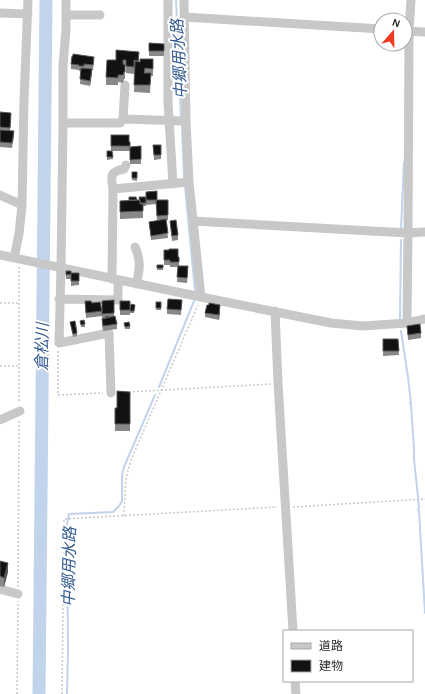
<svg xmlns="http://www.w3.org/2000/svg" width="425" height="694" viewBox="0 0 425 694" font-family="Karla,'Noto Sans JP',sans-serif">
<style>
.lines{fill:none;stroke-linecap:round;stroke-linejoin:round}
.stream{stroke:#c2d3ec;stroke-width:2}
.river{stroke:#c2d3ec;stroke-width:13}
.path{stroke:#c8c8c8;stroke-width:1.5;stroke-dasharray:2 2;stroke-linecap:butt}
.minor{stroke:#c8c8c8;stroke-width:9}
.wall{fill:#888}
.shaded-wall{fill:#595959}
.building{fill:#121212;stroke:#595959}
.labels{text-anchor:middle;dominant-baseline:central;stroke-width:4;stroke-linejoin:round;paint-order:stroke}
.water-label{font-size:16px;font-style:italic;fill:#365c91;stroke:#fff}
</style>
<rect width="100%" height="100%" fill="#fff"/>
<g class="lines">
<path class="stream" d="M176 0 181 119
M182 126 184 179
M185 186 195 291
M401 229 404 162
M400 318 401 240
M401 331 408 377 411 403H410L411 405 414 449V459L419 507 418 510 419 511 425 613
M159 387 194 301
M67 694 68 650 67 525 69 514 113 512 119 506 122 501V475L124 467 155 395"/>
<path class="river" d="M39 694 46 0"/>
<path class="path" d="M19 267V403
M0 303H18
M58 351V395L103 393
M0 366H19
M129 392 271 384
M293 507 425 499
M124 516C125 495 124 481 131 460L198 305
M18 587 19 421
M17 694 18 601
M62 694 64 519 277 507"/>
<path class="minor" d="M66 0V29L63 66V123L61 268 59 343 109 333 111 393
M168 0V102L173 184
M184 0 186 121 189 182 201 297
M0 13 28 14
M66 15H100
M184 17 381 29
M405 31 425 32
M123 119 125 85
M63 123H120L123 119 186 121
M113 189C111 176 109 172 124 169L126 165
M0 195 22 205
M193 221 408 233 425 232
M135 247C141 260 140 270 136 284
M0 255 201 297 331 323 363 326 407 323 425 319
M14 258 19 234 22 205 24 100 28 0
M112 279 113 189 189 182
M59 299 118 300V280
M275 311 278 383 293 631
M407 323 408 233 409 31 411 0
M0 420 20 411
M0 589 18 594
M295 681 296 694"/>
</g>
<path class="wall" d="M149 43 164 44V56H149Z
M139 52V62L153 59V76H151L150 93 134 92 135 68H134V74L126 73V67H125V79H124L123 83 118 82V85H106V77L116 60Z
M94 61 93 70H92L90 86 80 84 81 71H79V70L71 69V64Z
M0 115 11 118 10 131 14 136 12 148 0 147Z
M111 135 130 142V147L141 146V164H130V151H111Z
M153 145H161V159L154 160Z
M107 151H112L113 159 107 160Z
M132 172H137V181L132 180Z
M157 191V200H168V220H166L168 238 151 240 149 222 157 221 156 204 146 205V192Z
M146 197V206H143V218L120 219V201L139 200Z
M170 221 178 235V240L172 241 170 225Z
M164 250 179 257V266L188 271 187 283 177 282 178 267H170V265H164Z
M157 265H163V270H157Z
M66 271 71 273H79V285L71 286V279H66Z
M114 300V317L117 324V329L103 331 102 324V301Z
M182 300 181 315 167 314V309Z
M85 301 92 303 102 311V316L86 318Z
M120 301H130V315H120Z
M156 302H161V310H156Z
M131 304 135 305 134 313H130Z
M220 310 219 320 205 317V313Z
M80 321 85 324V327H81Z
M70 322 77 333V336L73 337Z
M124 323 130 326V329H125Z
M407 326 421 333V338L408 340Z
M383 339H398L399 355 383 356Z
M130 392V431H115V408H117Z
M0 561 8 572 4 587 0 586Z"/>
<path class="shaded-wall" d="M92 69V74L90 86V81Z
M220 305V310L219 320V315Z
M8 563V572L4 587V578Z"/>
<path class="building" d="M149 43 164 44V51H149Z
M116 50 139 52 138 61 134 60V67L126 66V60H123V64L125 65V72H124L123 75H118V78L106 77 107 60H116Z
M73 54 94 57 93 65 84 64V66H79V65L71 64 72 56H73Z
M140 59H153V69L145 68 144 73H151L150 85H134L135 61 140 62Z
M81 68 92 69 90 81 80 79Z
M0 112 11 113 10 128 0 127Z
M0 130 14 131 12 143 0 142Z
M111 135H129V142H130V146H111Z
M153 145H161V155H154Z
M141 146V159L130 160V147Z
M107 151H112L113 157H107Z
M132 172H137V178H132Z
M157 191V200H146V192Z
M129 197H136L137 200H129Z
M139 197H146V203H140Z
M140 200V204H143V211L120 212V201Z
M156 200H168V215L157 216Z
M166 219 168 233 151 236 149 222Z
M176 220 178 235 172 236 170 221Z
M169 249H178V257H179V262H170V260H164V250H169Z
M157 265H163V268H157Z
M178 266H188L187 278 177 277Z
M66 271H71V273H79V281H71V274L66 275Z
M168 299 182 300 181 310 167 309Z
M114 300V313L102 314V301Z
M85 301H91L92 303 100 302 102 311 86 313Z
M120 301H130V310H120Z
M156 302H161V308H156Z
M209 303 220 305 219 315 205 313 207 305H209Z
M131 304 135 305 134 311H130Z
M109 316V317L105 318V317Z
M115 316 117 324 103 326 102 319Z
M84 320 85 324 81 325 80 321Z
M75 321 77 333 73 334 70 322Z
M129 322 130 326 125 327 124 323Z
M420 324 421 333 408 335 407 326Z
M383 339H398L399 351H383Z
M117 391 130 392V424H115V408H117Z
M0 561 8 563 4 578 0 576Z"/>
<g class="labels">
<g class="water-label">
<text transform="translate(179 59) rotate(-93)">中郷用水路</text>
<text transform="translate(42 347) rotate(-89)">倉松川</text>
<text transform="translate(69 567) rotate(-89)">中郷用水路</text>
</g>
</g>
<rect x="283" y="630" width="130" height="52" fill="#ffffff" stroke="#aaaaaa"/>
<rect x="291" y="643" width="20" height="6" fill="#c8c8c8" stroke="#aaaaaa"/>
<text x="319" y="650" font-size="12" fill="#2b2b2b">道路</text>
<rect x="291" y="660" width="20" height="12" fill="#121212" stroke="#aaaaaa"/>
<text x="319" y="670" font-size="12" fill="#2b2b2b">建物</text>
<g transform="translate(393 32) rotate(20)"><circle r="19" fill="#ffffff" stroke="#aaaaaa"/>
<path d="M0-3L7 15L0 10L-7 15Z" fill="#ef3a21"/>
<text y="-6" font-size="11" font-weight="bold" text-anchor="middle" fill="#2b2b2b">N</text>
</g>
</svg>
